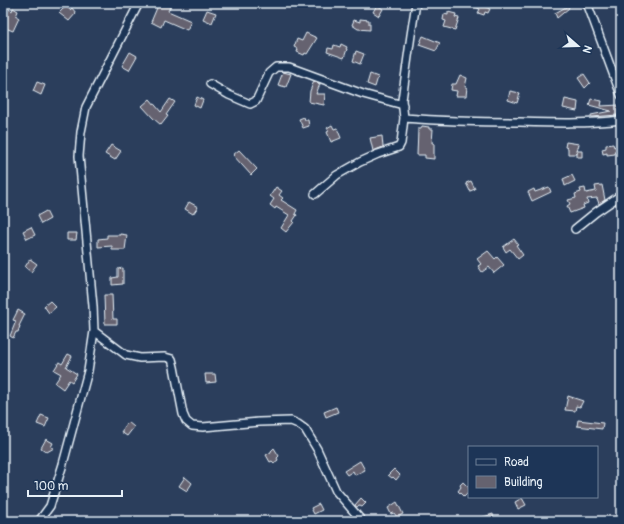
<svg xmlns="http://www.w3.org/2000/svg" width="624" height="524" viewBox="0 0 624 524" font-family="Pangolin,sans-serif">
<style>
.building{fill:#65626f;stroke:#e8f1f8}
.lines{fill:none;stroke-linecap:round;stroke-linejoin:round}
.minor-casing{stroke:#e8f1f8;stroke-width:10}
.minor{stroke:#1d3557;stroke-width:7}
</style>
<rect width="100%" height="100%" fill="#2b3e5c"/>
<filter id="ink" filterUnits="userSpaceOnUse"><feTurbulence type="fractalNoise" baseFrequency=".025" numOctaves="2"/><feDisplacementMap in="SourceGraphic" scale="8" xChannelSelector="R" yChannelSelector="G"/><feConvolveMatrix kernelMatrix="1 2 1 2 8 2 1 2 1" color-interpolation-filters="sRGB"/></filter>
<g filter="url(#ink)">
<path class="building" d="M159 3H172L168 11 191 21 187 30 164 20 161 27 151 22Z
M477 3 490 9 488 13 485 12 484 15 478 13 480 9 475 7Z
M377 5 383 9 379 16 373 12Z
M66 6 70 10 72 8 76 13 69 21 59 13Z
M568 6 569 8 557 18 555 13Z
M13 8 18 11 16 16 19 18 13 31 3 27V20L9 9 12 11Z
M207 10 216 13 212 23 203 19Z
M448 12 456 14 455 17 459 18 455 30 444 27 446 21 443 20 444 14 448 15Z
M360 19 369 20V24H370V30L358 29 352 25 354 20 360 22Z
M306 33 317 38 307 54 305 53 304 55 297 52 298 49 294 47 297 39 302 41Z
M423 36 440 43 436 51 419 45Z
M341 44 347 47 346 49H347L344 58 327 52 328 48 333 49 334 45 340 47Z
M356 51 364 54 360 64 353 61Z
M130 52 137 56 129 70 122 66Z
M283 72 291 74 286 87 278 85Z
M370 74 378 77 375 87 367 84Z
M584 74 590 83 585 88 578 78Z
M460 75 467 78 465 87H467L466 96H456L457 91 451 90 452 84H456Z
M314 81 320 84 316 94H325L324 105 309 102 310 91Z
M37 82 45 85 41 95 33 91Z
M510 91 520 93 517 103 508 100Z
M197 97 203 100 200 108 194 105Z
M150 99 161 112 170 99 175 102 166 115 168 116 161 125 153 118 142 106Z
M565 99 578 102 577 111 563 108Z
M591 99 602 101 601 106 620 105 618 115 591 117V115L611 111 589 105Z
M304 117 305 120H308L309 126 303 128 299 119Z
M332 125 334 129 337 128 341 138 331 142 327 132 329 131 327 128Z
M422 126 429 127V129H433L432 143H434V159L425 158V155H417L418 129H421Z
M382 136 383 147 373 151 370 138Z
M566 142 579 144 577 151H582V157H577V152V154H568V148L565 147Z
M613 144 614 147 616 146 617 151H614L615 154 607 155V153L603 154 602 149 606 148V145Z
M111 145 121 151 115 160 105 154Z
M239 150 257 169 251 175 233 155Z
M572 175 575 181 565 186 563 179Z
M471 181 475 189 470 191 466 183Z
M602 185 605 200 599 204 597 198 587 199 588 203 583 205 584 208 570 213 567 206 570 204 568 200 576 198 575 194 581 192 580 189 585 188 586 193 596 191 595 186Z
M276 187 282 191 279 195 283 198 281 200 297 210 295 214 297 215 293 221 294 222 286 232 281 228 289 215 276 207 275 209 270 205 274 199 270 196Z
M549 187 551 192 532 201 528 192 534 189 535 192Z
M189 202 198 207 193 214 185 209Z
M46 211 50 219 41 224 37 216Z
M31 227 35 235 27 239 23 231Z
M67 233H77L76 240H67Z
M120 234 127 235 125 250H112V246L98 247V239L107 238V235H120Z
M514 239 518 244 516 245 523 255 518 259 510 249 506 252 503 247Z
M488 251 495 259 497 257 504 265 494 273 489 267 482 272 478 266 481 264 477 259Z
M30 259 37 264 31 272 25 267Z
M123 268V284L112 285V278L118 277V269Z
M104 295H112L113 319H117V324H105Z
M50 301 56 307 49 313 44 306Z
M18 310 25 314 19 326H20L18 332H16L13 338 10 336 16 321 13 320Z
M68 354 72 356 66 367 77 374 72 382 69 380 63 389 55 383 61 374 54 370 59 362 62 364Z
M205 374H215L216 382 206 383Z
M568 396 583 401 580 407 576 406 575 411 565 410Z
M336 407 338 412 326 417 324 412Z
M41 415 49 418 45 427 37 424Z
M578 420 603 423 602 429 577 426Z
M128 422 134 427 127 436 121 432Z
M46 439 53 443 51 447 54 448 47 452 41 448Z
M274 448 279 456 277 458 278 460 274 463 272 461 270 462 266 455 271 452V451Z
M360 461 365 470 355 475 353 471 347 475 344 471Z
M394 469 400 475 396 480 393 477 392 478 388 475Z
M185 477 192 483 187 491 179 486Z
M463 482 469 488V492L464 497 458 491 461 487 460 485Z
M361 498 366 503 362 507 360 506 356 507 355 505Z
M522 498 526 505 518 509 515 502Z
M397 502 403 514 397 517 394 513 391 514 388 508Z
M319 504 322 510 314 514 311 508Z
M493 514 494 521H475L474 520Z"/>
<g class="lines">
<defs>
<path id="minor" d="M416 3 411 35 402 100 404 118C443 121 482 122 520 122 554 123 588 124 621 120
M587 3 621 95
M210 84 229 95 250 104 256 101 269 73 276 67H289L363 94 403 105
M315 194 337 175 360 162 378 154 399 147 401 143 404 118
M575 229 596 212 621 195
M94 331 126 355 140 358 165 357 172 359 174 367 183 414 186 421 192 426 203 427 259 422 291 421 298 424 305 429 317 449 336 491 362 521
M39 521 50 506 63 464 88 371 94 331 93 306 79 156 81 132 86 107 139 3"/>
</defs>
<use href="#minor" class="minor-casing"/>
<use href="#minor" class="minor"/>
</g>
</g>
<rect width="624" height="524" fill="none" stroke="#1d3557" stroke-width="16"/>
<rect x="8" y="8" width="608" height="508" fill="none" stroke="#e8f1f8" stroke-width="1.5" filter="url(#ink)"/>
<rect x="468" y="446" width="130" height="52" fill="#1d3557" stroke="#6e8097"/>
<rect x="476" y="459" width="20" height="6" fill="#1d3557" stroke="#6e8097"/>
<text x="504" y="466" font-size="12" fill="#e8f1f8">Road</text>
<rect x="476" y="476" width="20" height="12" fill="#65626f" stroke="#6e8097"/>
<text x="504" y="486" font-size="12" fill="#e8f1f8">Building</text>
<g transform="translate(578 46) rotate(110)" stroke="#1d3557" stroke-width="3" paint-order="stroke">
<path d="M0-3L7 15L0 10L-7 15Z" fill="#e8f1f8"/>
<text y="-6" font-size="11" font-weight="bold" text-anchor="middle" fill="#e8f1f8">N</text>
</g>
<path d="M28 490v6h94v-6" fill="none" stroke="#e8f1f8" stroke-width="2"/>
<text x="34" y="490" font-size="12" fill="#e8f1f8" stroke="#1d3557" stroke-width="3" paint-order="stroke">100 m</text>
</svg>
